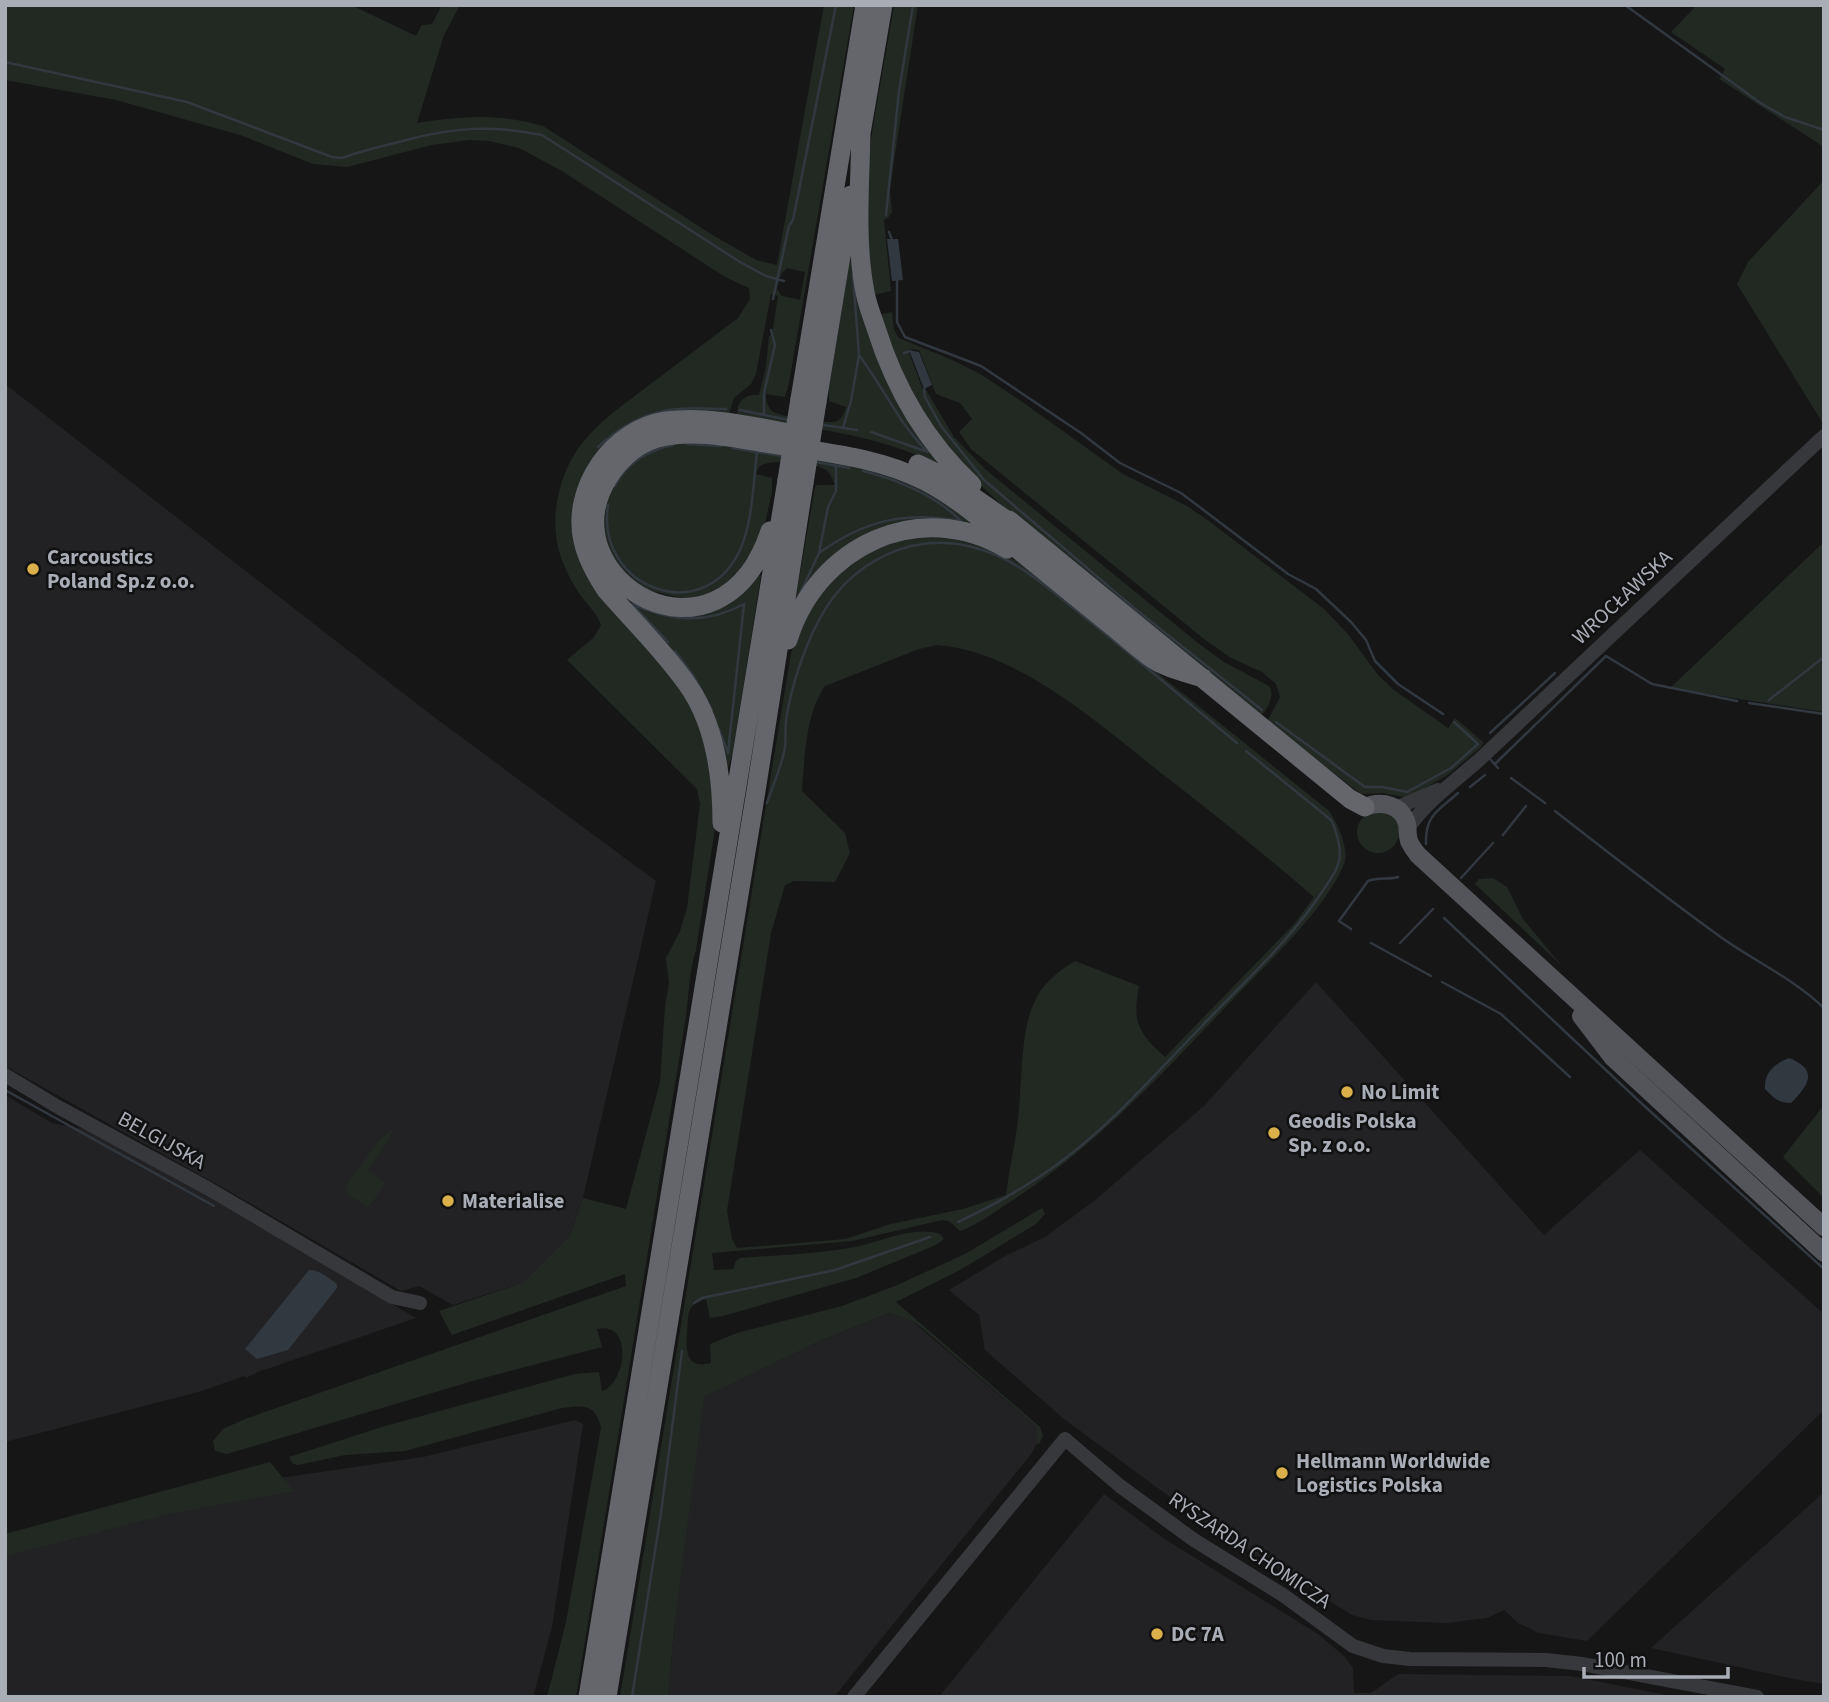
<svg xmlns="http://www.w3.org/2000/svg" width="1829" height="1702" viewBox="0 0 1829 1702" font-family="'Source Sans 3',sans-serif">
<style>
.built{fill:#222224}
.green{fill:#222923;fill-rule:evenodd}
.water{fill:#31383f}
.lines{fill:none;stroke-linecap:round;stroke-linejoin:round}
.stream{stroke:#31383f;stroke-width:2.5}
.minor{stroke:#37383c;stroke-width:14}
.major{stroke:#54555a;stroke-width:18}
.highway{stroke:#64666c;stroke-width:19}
.highway-bridge{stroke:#64666c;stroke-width:19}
.poi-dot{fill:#dbb04a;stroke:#111112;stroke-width:2.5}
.labels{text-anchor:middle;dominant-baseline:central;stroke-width:5;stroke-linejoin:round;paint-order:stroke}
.poi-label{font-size:21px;font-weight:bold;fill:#a9adb6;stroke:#111112;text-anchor:start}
.street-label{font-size:21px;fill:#a9adb6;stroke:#111112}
</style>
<rect width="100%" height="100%" fill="#161617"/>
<path class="built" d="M5 384 430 714 656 881 583 1198 570 1235 522 1283 453 1305 419 1286 401 1291 236 1195 5 1066Z
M1316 982 1544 1235 1640 1150 1824 1314V1410L1587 1641 1539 1633 1518 1623 1504 1610 1487 1618 1447 1623 1371 1620 1352 1615 1208 1525 1064 1419 985 1350 979 1315 949 1290 1007 1255 1045 1237 1094 1201 1205 1105Z
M5 1095 52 1123 88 1130 223 1205 416 1318 258 1372 246 1378 244 1376 202 1391 5 1442Z
M889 1313 912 1321 1029 1420 1037 1429V1443L1032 1453 834 1697H668L674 1630 703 1397 820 1341Z
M575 1420 583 1424 552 1627 533 1697H5V1539L185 1492 423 1457Z
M1824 1492V1684L1794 1679 1651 1648Z
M1104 1494 1163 1538 1318 1634 1344 1656 1353 1668 1354 1693H1371L1398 1674 1570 1676 1677 1697H939Z"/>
<path class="green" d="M5 5H351L416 36 422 25 432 24 442 5H460L444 35 417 123C462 116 499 113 543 126L711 234 756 260 777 265 824 5H854L789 383 785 397 766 394C766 400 767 405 771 410 777 417 828 425 837 421 843 418 844 413 846 407L829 401V389L853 241 858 290 947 469C882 434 808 428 737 416 737 401 744 394 759 395L766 367 769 336 772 334 778 296 771 294 756 374 751 384 734 398 729 414 679 412 574 520 686 695 705 738 716 822 696 950C689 972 689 994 686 1016L576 1697H547L566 1622 601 1428C596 1404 584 1405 562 1408L405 1451 345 1455 298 1465 293 1464 289 1457 385 1426 575 1374 599 1372 602 1391C626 1384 634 1321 597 1329L602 1347 476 1380 227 1454 215 1451 213 1441 223 1429 245 1419 626 1286 625 1274 452 1335 439 1311 522 1283 570 1235 583 1198 626 1209 660 1082 665 1007 669 983 666 958 680 931 687 908 700 804 697 789 567 660 594 637 601 625C597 612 584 602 577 590 569 578 563 564 559 551 549 515 560 469 584 441 598 423 618 409 636 395 670 369 704 344 738 318L750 299 749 288 725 277 562 171 519 148 489 141 469 140 432 145 347 167 313 164 240 135 116 100 5 80ZM787 268 805 272 800 300 782 296 777 289 781 274Z
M894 5H918L894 161 890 191 892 212 888 218 884 220 891 291 873 295 878 315 892 312 894 330 899 338 950 359 982 375 1021 401 1123 474 1187 506 1209 521 1324 609 1347 633 1378 675 1394 690 1448 728 1455 718 1483 742 1482 746 1449 774 1408 798 1383 793 1361 794 1271 725 1268 720 1280 697 1276 684 1262 672 1231 658 1204 639 971 449 959 432 972 419 960 403 936 394 919 350 910 349 908 350 923 390H926L954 437 985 469 1198 643 1224 662 1269 686C1275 696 1269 705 1263 714L1257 713 1002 505C982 487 963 469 945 448 893 387 863 303 864 222 865 150 883 76 894 5Z
M1697 5H1824V147L1719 79 1725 69 1671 32Z
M1824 180V421L1822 422 1737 284 1748 262Z
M686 424C720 426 753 432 787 438 860 450 910 458 973 501L1347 805 990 518C970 503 951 488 928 477 884 454 834 448 785 440 746 434 700 420 660 430 541 460 589 642 704 611 721 606 738 598 750 586 754 581 756 577 761 575L733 752 727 771C720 737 710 707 691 678 650 615 545 554 604 467 623 439 653 427 686 424Z
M682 439 844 462 916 484 989 533 889 529 794 608 815 487 817 485H835C833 480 831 474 826 470 815 462 771 458 760 466L756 474 772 478V492L762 537 727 587 690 600 643 589 614 562 603 528 610 486 637 454Z
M954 537 1009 557 1023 565 1328 810C1337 821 1350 850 1344 864 1327 907 1270 961 1237 995 1167 1069 1097 1146 1010 1202 994 1212 978 1225 960 1231L949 1221 942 1220 852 1241 712 1253 714 1270 733 1269 736 1261 740 1258C777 1255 814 1254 849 1248 878 1244 911 1225 940 1234L944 1239 936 1245 856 1278 723 1316 710 1318 706 1299C700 1301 695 1303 691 1308 687 1314 688 1324 687 1331 686 1349 685 1370 711 1363L710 1344 737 1333 842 1306 895 1286 965 1254 1042 1208 1045 1214 1036 1224 960 1270 896 1302 1040 1427 1043 1436 1039 1444 1037 1443V1429L1029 1420 921 1327 912 1321 889 1313 820 1341 704 1397 674 1630 668 1697H620L791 653 815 597 856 558 904 538ZM937 645C1018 651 1099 724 1161 773 1213 813 1264 854 1314 897L1295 923 1165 1057C1138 1033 1132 1022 1139 986L1075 961C1058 971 1041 985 1034 1003 1020 1032 1022 1087 1018 1120 1015 1145 1009 1170 1006 1195L963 1209 891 1224 845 1239 737 1248 732 1239 727 1211 771 933 785 885 794 881 835 882 850 853 845 833 802 791C805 756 805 716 825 686L919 649Z
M1824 542V712L1670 688Z
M1357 832a21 21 0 1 1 42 0a21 21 0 1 1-42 0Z
M1493 878 1507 887 1523 919 1562 966 1475 884 1479 879Z
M1824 1105V1198L1783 1157Z
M393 1129 389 1140 368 1170 386 1183 368 1208 348 1194 345 1187 378 1141Z
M270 1462 294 1491 173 1513 5 1556V1534Z"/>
<path class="water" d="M887 239H898L903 280 892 281Z
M909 350 919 352 932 385 924 389Z
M1789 1058C1819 1070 1809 1085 1791 1103 1778 1103 1774 1098 1765 1089 1764 1073 1774 1064 1789 1058Z
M309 1270C318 1269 329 1278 337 1284V1288L288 1350 257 1359 245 1349Z"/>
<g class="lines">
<path class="stream" d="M1625 5 1762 104 1785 117 1824 130
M5 62 187 102 332 157 342 158C363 150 385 146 406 140 455 127 492 125 542 135L740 262 766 276 784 281
M886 215 899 91 913 5
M889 232 892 240
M853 275 859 355
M897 277V322L905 337 981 366 1081 433 1120 463 1181 493 1288 574 1316 589 1351 622 1366 640 1375 661 1398 684 1443 714
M773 299 789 226 793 220 836 5
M904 353 910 351
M924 389 925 397 941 426 984 480 1134 608 1262 710
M740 410 789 420
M764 415V393L775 345 771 330
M823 425 857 430
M843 428 851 401 859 355C883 387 899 424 928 452
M871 432 925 451
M687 444 722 446
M598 447C640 408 671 407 726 409
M757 452 782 456
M816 462 849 468
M863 471C898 480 935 495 961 521
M615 486C626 463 649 450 673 445
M608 505C595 586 701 629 739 552 753 523 753 484 757 452L733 448
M819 553C865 520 905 511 961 521
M798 598 819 553 828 507 836 491V466
M668 642 632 604C672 621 705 625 744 604L728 753 719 729
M675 651 693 675 712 710
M1769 700 1824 657
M1749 703 1824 714
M1276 722 1365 787H1382L1407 792 1451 768 1478 744 1454 722
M1490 733 1555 673
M1491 760 1498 768
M1495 764 1606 656 1652 684 1737 701
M1511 778 1545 803
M1470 787 1485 775
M767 803C773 785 782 766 785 747 786 739 785 730 786 721 790 690 804 648 819 620 850 561 914 529 979 549 1016 559 1048 588 1077 611 1131 654 1184 699 1237 743
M1555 811C1610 854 1665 897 1722 938 1756 962 1794 979 1824 1008
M1503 835 1526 806
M1426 844C1425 815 1438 811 1458 793
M1461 878 1493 843
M1444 918 1640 1102 1824 1269
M1351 929 1339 921 1368 881C1378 877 1388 880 1398 877
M1371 943 1431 976
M1400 943 1433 909
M1442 982 1501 1014 1570 1077
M5 1090 214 1206
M958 1222C996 1204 1030 1185 1063 1160 1114 1122 1157 1072 1201 1027 1243 983 1291 940 1324 889 1330 880 1337 871 1339 861 1342 850 1336 829 1331 820L1246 751
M694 1303 702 1298 835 1270 930 1237
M632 1697 661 1513 682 1351"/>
<path class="minor" d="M1396 808 1438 790
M1408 828C1427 801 1454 782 1479 760L1824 436
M5 1075 58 1107 209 1189 392 1297 420 1303
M854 1697 1065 1439 1120 1486 1194 1540 1283 1595 1353 1646 1383 1656 1410 1659 1546 1660 1582 1664 1757 1697"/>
<path class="major" d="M1365 807C1382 800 1402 805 1407 824 1408 830 1407 835 1409 841 1411 846 1415 851 1418 855L1824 1227
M1581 1016 1613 1058 1824 1253"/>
<path class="highway" d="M861 132C860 185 855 241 865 292 867 304 872 316 876 328 895 389 925 441 972 485
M859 145 883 5
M800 399 865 5
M817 402 851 195
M918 464 943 476 1018 528
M1009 520 1350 799 1365 807
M770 531C720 682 546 580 608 478 621 457 641 440 666 436 699 430 733 438 766 443 820 452 875 456 925 481 961 500 991 527 1022 553 1054 579 1085 604 1117 630 1129 640 1141 651 1154 660 1168 669 1188 673 1203 678
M788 640C817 546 919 497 1007 549
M722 823C722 776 715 723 687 684 663 650 633 621 606 590 596 575 587 559 583 541 571 488 612 429 666 421 714 415 764 429 811 437
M588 1697 787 480
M607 1697 756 791 804 483"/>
<path class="highway-bridge" d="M787 480 800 399
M804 483 817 402"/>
</g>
<g class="poi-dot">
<circle cx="33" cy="569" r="7"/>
<circle cx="1347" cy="1092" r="7"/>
<circle cx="1274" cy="1133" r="7"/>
<circle cx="448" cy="1201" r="7"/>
<circle cx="1282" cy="1473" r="7"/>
<circle cx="1157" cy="1634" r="7"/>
</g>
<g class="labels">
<g class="poi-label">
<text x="47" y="557">Carcoustics<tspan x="47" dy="24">Poland Sp.z o.o.</tspan></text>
<text x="1361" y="1092">No Limit</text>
<text x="1288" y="1121">Geodis Polska<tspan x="1288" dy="24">Sp. z o.o.</tspan></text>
<text x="462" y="1201">Materialise</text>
<text x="1296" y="1461">Hellmann Worldwide<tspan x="1296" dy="24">Logistics Polska</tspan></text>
<text x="1171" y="1634">DC 7A</text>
</g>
<g class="street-label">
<text transform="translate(1622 597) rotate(-43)">WROCŁAWSKA</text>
<text transform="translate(162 1140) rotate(29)">BELGIJSKA</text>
<text transform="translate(1250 1550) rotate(34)">RYSZARDA CHOMICZA</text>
</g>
</g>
<rect width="1829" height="1702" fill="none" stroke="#a9adb6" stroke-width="14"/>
<path d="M1584 1667v10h144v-10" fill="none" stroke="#a9adb6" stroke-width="3.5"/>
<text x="1594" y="1667" font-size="21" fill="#a9adb6" stroke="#111112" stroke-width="5" paint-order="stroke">100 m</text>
</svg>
